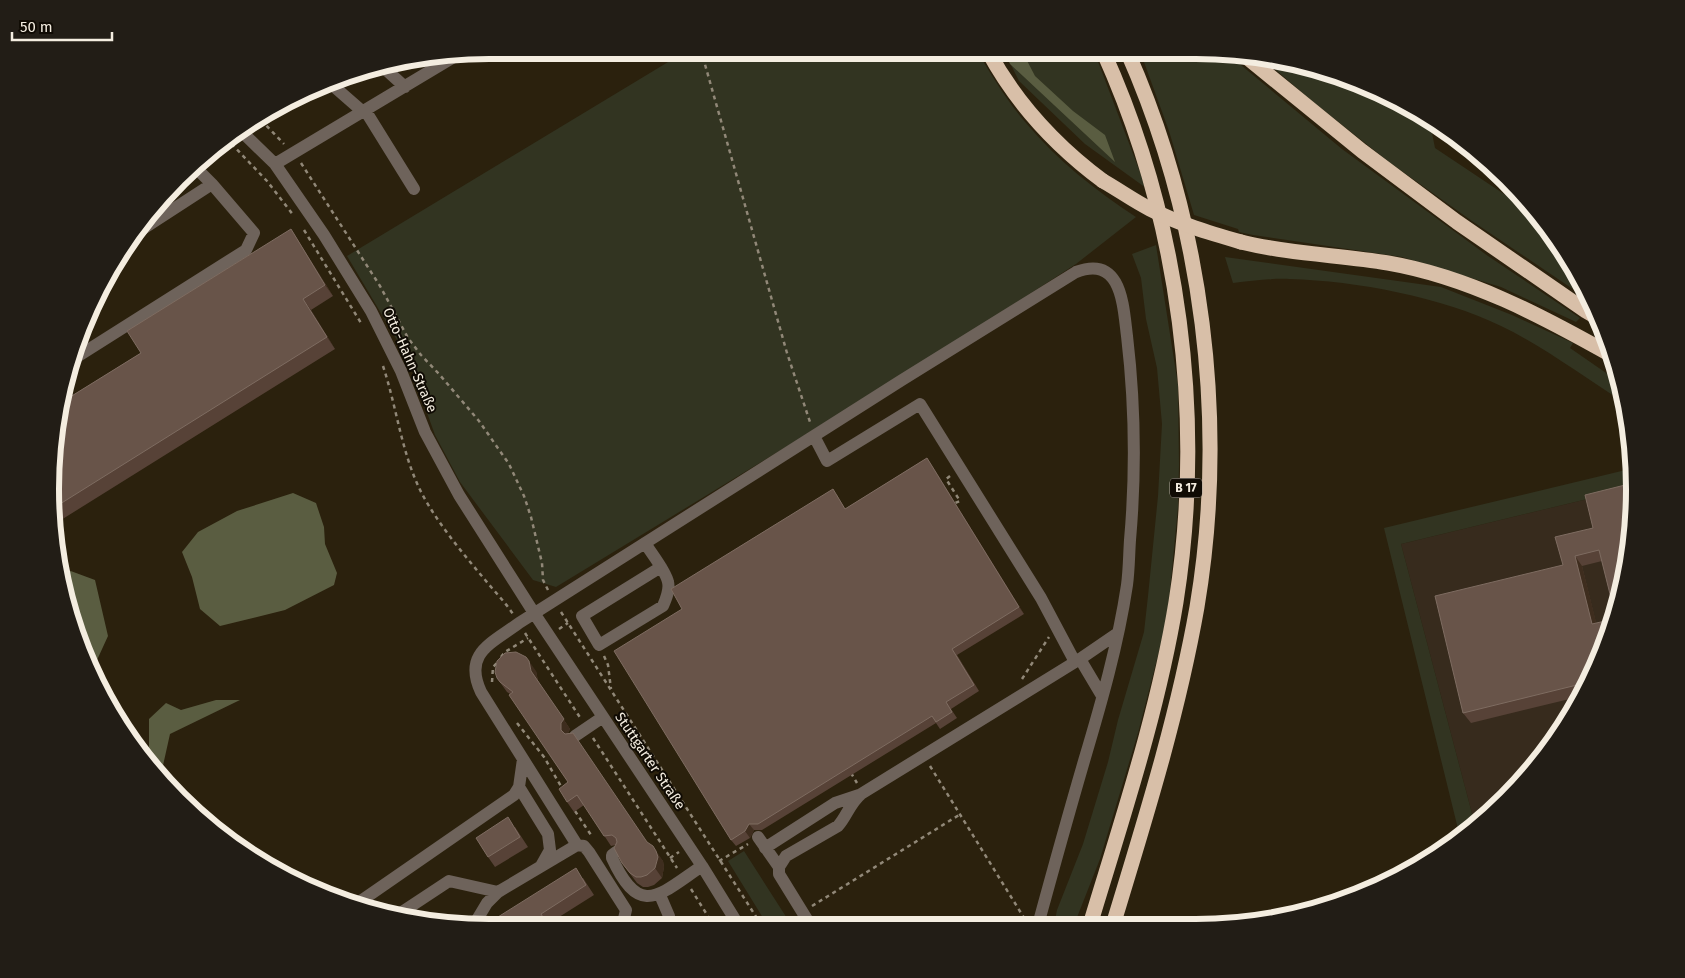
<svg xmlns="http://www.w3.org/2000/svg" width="1685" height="978" viewBox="0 0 1685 978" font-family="'Fira Sans',sans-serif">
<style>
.industrial{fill:#372b1d}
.green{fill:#323421}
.forest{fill:#5a5d41}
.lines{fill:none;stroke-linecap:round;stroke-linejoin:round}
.path{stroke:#918878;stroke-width:2.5;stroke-dasharray:4 4;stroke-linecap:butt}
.minor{stroke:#6e635b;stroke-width:12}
.highway{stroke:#d8bfa8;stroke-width:15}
.highway-bridge{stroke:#d8bfa8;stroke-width:15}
.wall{fill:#574237}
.shaded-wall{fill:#3e2d1e}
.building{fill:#685449;stroke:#7e6c61}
.labels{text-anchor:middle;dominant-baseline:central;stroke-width:4;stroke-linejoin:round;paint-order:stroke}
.shield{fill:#100b04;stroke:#b0a99e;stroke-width:1}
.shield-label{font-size:12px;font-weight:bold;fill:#f4ede0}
.street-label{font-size:14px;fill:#f4ede0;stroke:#100b04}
.rim{fill:none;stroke:#f4ede0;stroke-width:6}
</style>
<rect width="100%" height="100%" fill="#2b210d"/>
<path class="industrial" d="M1633 488 1631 547 1612 630 1576 709 1507 799 1475 825 1401 544Z"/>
<path class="green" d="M688 50 977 51C992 76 1007 101 1026 123 1057 160 1096 191 1136 217L1076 264 896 380 556 587 533 580 460 482 435 435 407 357 347 256Z
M1004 51H1094L1146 188 1085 144 1019 81Z
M1140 51H1224L1342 149 1488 256 1580 318 1576 322 1501 287 1402 257 1253 235 1239 232 1238 229 1194 215 1169 131Z
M1263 59 1333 73 1365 96 1378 92 1416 109 1429 118 1435 148 1543 220 1557 243 1556 245 1561 248 1592 302 1472 221 1389 162 1312 101Z
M1156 245 1178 385 1179 465 1178 507 1169 601 1162 640 1138 733 1100 859 1074 925H1054L1057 910 1083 844 1108 762 1118 720 1144 632 1148 596 1158 496 1162 424 1157 368 1146 319 1141 278 1132 254Z
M1225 257 1441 287 1512 315 1573 343 1570 348 1622 384 1624 402C1583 377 1545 347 1501 326 1442 297 1356 281 1290 279 1271 278 1252 281 1233 283Z
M1634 468 1633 488 1401 544 1475 825 1460 837 1384 528Z
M744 851 792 926H768L728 861Z"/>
<path class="forest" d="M1004 51H1022L1035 76 1073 111 1105 135 1115 162 1010 64Z
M293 493 316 503 324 527 325 544 337 573 334 585 285 610 220 626 200 609 192 577 182 552 198 532 237 511Z
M68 570 95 580 108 636 92 671 83 657 63 571Z
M216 700H240L170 734 160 779 145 757 149 747V719L166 703 181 710Z"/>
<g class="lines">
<path class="path" d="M699 50 704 61 787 353 811 425
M261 120 284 144
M226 138 267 181 294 216
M301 163 380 286 408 338 421 355 439 374 479 421 509 464 524 496 531 517 542 563 543 580 548 590
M304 230 361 323
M383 366C398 411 402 460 426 501 443 530 465 556 486 581 495 592 505 602 513 614
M950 476 946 479 960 501 955 503
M561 612 762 926
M559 629 568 623
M525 633 581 719
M604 656 608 665 611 689
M501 657 505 652 528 638
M1022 679 1049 637
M492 682 493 667 498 662
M517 723 544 757 562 788
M593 738 677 868
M930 766 1026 921
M851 773 857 783
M575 811 591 835
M670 858 679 852
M719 861 748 844
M691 889 714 926
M812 906 959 815"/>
<path class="minor" d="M383 67 405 87
M330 83 362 111
M365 110 414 189
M241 131 275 164 324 235 371 311 401 371 425 432 459 495 534 613 702 866 739 926
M275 164 457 55
M135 234 212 184 196 168
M72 360 246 250 254 233 212 184
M814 436 827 461 920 404 1041 598 1075 662
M645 543C651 553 666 571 668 582 670 590 666 599 663 606L599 645 582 616 661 567
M1080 659 1102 696
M575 736 603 717
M519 787 548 834 550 850 541 866
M758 837 779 867
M577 845 481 692C463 653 491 644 519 623L902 380 1076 272C1122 255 1123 305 1127 336 1135 404 1136 472 1130 540 1129 555 1129 570 1127 585 1118 645 1101 704 1084 761 1068 816 1053 870 1038 925
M765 848 835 803 859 795
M616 852 612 855V858C640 919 659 895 702 866
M660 895 669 916
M355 905 514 795 519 787 523 759
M396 916 449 881 498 892
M811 926 779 874V867L786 856 838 826C847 816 850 803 861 794L1080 659 1118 633
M474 927 478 918 487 903 498 892 577 845 584 846 589 852 626 910 622 927"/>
<path class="highway" d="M988 51C1016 103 1056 146 1103 181
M1244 55 1362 151 1457 222 1586 311 1598 318
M1241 242C1289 254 1340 255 1388 263 1469 277 1542 316 1613 356
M1090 925C1122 819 1158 712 1176 602 1205 418 1180 221 1103 51
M1113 925C1145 820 1178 715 1197 607 1228 422 1203 222 1127 51"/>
<path class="highway-bridge" d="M1103 181C1119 190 1134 201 1150 209 1179 224 1210 233 1241 242"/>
</g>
<path class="wall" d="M291 229 333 296 311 310 335 349 53 525 51 517 62 402 141 353Z
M927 458 1024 614 957 655 979 691 951 709 957 718 940 729 936 723 762 830H754L750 838 736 846 731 840 682 609 837 495 845 509Z
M1593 528 1602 561 1582 566 1596 623 1612 630 1582 696 1471 723 1463 713 1563 565Z
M536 671 538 681 570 729 568 733 647 843 663 861 664 867 662 878 654 885 648 887H643L637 883 622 863 616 845 611 846 584 805 574 812 567 802 568 782 510 694 507 692 497 678Z
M515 827 528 847 495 867 488 857Z
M583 878 594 895 548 924 482 927Z"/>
<path class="shaded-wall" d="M291 229 298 241 333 296 325 285Z
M303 299 311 310 335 349 327 337Z
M927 458 932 465 1024 614 1019 607Z
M1575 556 1582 566 1599 634 1592 624Z
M1596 639 1603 650 1600 656Z
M529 661 536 671 538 681 570 729 568 733V740L561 730 531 671Z
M749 824 754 830 750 838 745 831Z
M653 846 663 861 664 867 662 878 655 868Z"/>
<path class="building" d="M291 229 325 285 303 299 327 337 52 509 62 402 141 353 127 331Z
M927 458 1019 607 952 649 974 685 946 702 952 712 936 722 932 716 758 824H749L745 831 731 840 614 651 682 609 671 589 833 489 845 509Z
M1633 483 1631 547 1615 614 1599 550 1575 556 1592 624 1614 619 1612 630 1609 636 1596 639 1600 656 1585 689H1582L1581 684 1463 713 1435 596 1563 565 1555 537 1593 528 1585 495Z
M516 652 526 657 529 661 531 671 564 719 561 723V730L565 734 573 733 647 842 653 846 656 851 658 857 655 868 647 875 641 877H636L630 873 622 863 614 848 617 842 616 838 612 835 604 836 577 795 567 802 559 789 568 782 509 695 513 692 500 682 497 678 495 672 497 661 505 653Z
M508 817 520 837 488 857 476 838Z
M576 868 586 885 541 914 549 927H482Z"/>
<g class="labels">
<rect class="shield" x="1170" y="478.5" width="32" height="19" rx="4"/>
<g class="shield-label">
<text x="1186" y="488">B 17</text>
</g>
<g class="street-label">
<text transform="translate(410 360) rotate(66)">Otto-Hahn-Straße</text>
<text transform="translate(650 761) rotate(56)">Stuttgarter Straße</text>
</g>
</g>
<path d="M0 0H1685V978H0ZM489 59H1196A430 430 0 0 1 1626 489V489A430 430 0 0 1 1196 919H489A430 430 0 0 1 59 489V489A430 430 0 0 1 489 59Z" fill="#221d16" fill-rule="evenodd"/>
<path class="rim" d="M489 59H1196A430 430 0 0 1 1626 489V489A430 430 0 0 1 1196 919H489A430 430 0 0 1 59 489V489A430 430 0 0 1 489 59Z"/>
<path d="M12 32v8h100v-8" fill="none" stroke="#f4ede0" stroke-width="2.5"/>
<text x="20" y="32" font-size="15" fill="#f4ede0" stroke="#100b04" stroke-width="4" paint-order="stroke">50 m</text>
</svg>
